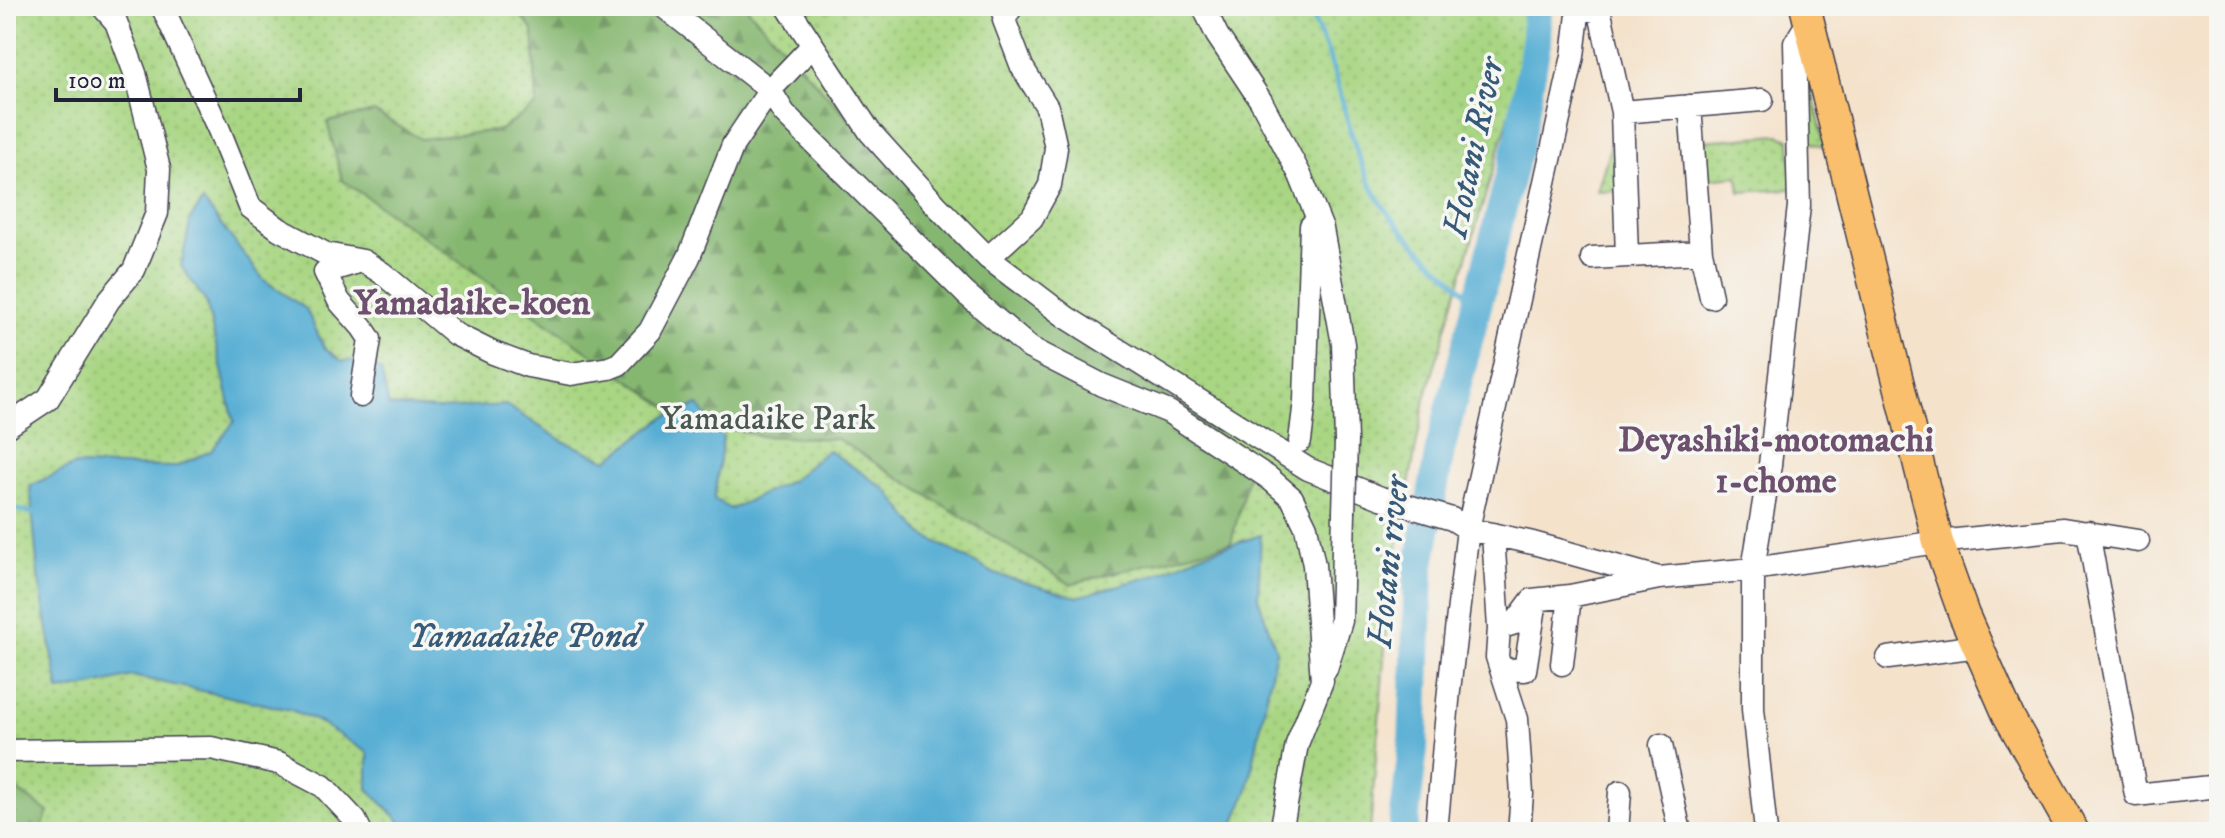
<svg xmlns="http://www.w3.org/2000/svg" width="2225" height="838" viewBox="0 0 2225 838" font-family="'IM FELL DW Pica',serif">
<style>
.grass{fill:url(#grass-dots);stroke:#667c5f;stroke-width:2}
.forest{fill:url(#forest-firs);stroke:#546c56;stroke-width:2}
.water{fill:#57aed4;stroke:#3c6888;stroke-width:2}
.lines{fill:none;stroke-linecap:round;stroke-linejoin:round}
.stream{stroke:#57aed4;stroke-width:5}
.river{stroke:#57aed4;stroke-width:30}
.minor-casing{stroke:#423f51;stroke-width:25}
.major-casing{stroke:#423f51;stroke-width:33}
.minor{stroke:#fff;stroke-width:22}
.major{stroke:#f9bf6d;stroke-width:30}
.minor-bridge-casing{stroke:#423f51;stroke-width:25;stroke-linecap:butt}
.minor-bridge{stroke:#fff;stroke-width:22}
.labels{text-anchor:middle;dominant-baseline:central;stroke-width:7;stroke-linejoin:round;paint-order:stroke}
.park-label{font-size:34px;fill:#4a5851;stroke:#f6f6f2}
.water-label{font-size:36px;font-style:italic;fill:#375a78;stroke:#f6f6f2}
.neighbourhood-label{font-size:36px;font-weight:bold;fill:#6c506d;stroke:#f6f6f2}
</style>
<defs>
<pattern id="grass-dots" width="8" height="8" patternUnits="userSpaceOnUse" patternTransform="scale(2)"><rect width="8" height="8" fill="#a9d683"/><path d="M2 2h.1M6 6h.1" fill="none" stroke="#91b772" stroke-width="1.8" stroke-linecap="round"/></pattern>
<pattern id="forest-firs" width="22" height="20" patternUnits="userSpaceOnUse" patternTransform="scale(2)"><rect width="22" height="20" fill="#86b771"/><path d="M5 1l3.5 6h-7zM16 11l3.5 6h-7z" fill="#6d945e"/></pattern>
</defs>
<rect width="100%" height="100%" fill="#f6f6f2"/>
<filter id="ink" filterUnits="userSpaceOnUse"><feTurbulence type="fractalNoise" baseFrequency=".0125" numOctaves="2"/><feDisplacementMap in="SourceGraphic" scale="16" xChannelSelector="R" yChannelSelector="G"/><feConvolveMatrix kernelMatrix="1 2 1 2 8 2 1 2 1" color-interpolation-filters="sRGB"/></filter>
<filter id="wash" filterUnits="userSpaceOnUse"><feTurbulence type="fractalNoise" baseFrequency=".006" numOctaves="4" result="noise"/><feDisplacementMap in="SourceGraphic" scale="32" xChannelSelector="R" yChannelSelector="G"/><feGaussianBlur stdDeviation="1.8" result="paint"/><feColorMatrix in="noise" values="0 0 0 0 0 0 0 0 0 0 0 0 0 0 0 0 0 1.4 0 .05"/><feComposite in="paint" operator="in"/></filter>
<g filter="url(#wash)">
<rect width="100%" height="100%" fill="#f4e2cb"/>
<path class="grass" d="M6 6H1530L1528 52 1425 399 1390 586 1370 832H6Z
M1809 79 1826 148 1803 140 1801 80Z
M1779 135 1790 139 1793 189 1740 192 1738 176 1706 179 1701 141Z
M1612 141 1619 191 1597 192Z"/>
<path class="forest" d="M512 6H745L985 266 1252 459 1231 543 1070 584 837 439 760 436 682 417 342 180 327 122 374 112 421 139 500 130 537 105 533 30Z
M14 788 48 812 40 832H6V789Z"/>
<path class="water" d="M203 201 264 280 306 309 324 347 342 361 363 360 381 371 389 406 439 409 506 405 563 441 607 460 665 417 698 405 723 438 714 499 731 509 792 480 828 450 887 490 922 534 995 574 1077 597 1152 576 1202 554 1261 535 1258 597 1276 650 1248 789 1231 832H598L471 828 401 822 368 789V753L317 721 291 710 132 676 91 686 59 691 38 575 30 486 75 465 175 467 211 451 234 422 206 302 181 266 191 218Z"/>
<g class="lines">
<path class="stream" d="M1305 6C1341 61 1342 128 1371 185 1395 235 1441 264 1477 304
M6 507 36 514"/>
<path class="river" d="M1403 832 1413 748 1419 570 1440 450 1519 141 1536 43 1537 6"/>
</g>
</g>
<g filter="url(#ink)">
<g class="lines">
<defs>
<path id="minor" d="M162 6 219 130 250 207 279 229 326 254 363 261 382 273 455 334 493 353 528 366 571 374 609 368 619 364 650 331 689 257 733 145 770 90 812 46
M663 6 770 90 784 113 966 294 1030 348 1102 385 1169 412 1269 478 1292 498 1306 527 1314 565 1322 681 1297 744 1281 832
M787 6 870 132 936 205 988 258 1066 317 1308 469 1381 498 1452 519 1468 529 1533 543 1659 578
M1203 6 1217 35 1261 101 1300 175 1322 229 1343 344 1346 441
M1581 6 1600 13 1622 112 1627 256
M1690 106 1701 252 1711 297
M1622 112 1762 100
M988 258 1032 218 1050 185 1056 148 1047 107 1022 67 1004 20 1012 6
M1592 258 1701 252
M358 262 325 272 339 301 362 327 370 339 361 396
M6 427 48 399 109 300 134 270 157 213 159 169 135 73 116 22 102 6
M1300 441 1305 401 1311 226
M2088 532 2136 795 2219 786
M1493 534 1499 628
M1888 658 1978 646
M1562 664 1570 596
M1326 669 1341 621 1344 513
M1501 669 1525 670 1536 600
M1661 745 1680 832
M6 751 211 748 279 763 323 786 355 820 361 832
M1436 832 1449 690 1468 529 1573 56 1579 6
M1519 832 1522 794 1517 719 1497 657 1499 628 1515 623 1532 600 1570 596 1659 578 1753 569 1938 542 2063 529 2138 541
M1617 832 1620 792
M1766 832 1753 709V569L1770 465 1799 206 1795 43 1808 22"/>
<path id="major" d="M1805 6 1938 542 1964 615 2008 715 2074 832"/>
</defs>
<use href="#minor" class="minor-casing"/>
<use href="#major" class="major-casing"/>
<use href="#minor" class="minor"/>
<use href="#major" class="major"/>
<defs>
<path id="minor-bridge" d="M1344 513 1346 441"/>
</defs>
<use href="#minor-bridge" class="minor-bridge-casing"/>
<use href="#minor-bridge" class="minor-bridge"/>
</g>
</g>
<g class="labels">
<g class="park-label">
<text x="768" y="419">Yamadaike Park</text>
</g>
<g class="water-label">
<text transform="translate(1474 148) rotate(-78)">Hotani River</text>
<text transform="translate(1389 562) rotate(-84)">Hotani river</text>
<text x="524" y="636">Yamadaike Pond</text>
</g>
<g class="neighbourhood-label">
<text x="472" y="303">Yamadaike-koen</text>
<text x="1776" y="440">Deyashiki-motomachi<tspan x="1776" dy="41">1-chome</tspan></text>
</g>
</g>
<rect width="2225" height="838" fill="none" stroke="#f6f6f2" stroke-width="32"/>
<path d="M56 88v12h244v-12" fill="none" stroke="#22223b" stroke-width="4"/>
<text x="68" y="88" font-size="24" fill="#22223b" stroke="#f6f6f2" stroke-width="6" paint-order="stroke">100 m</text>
</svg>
